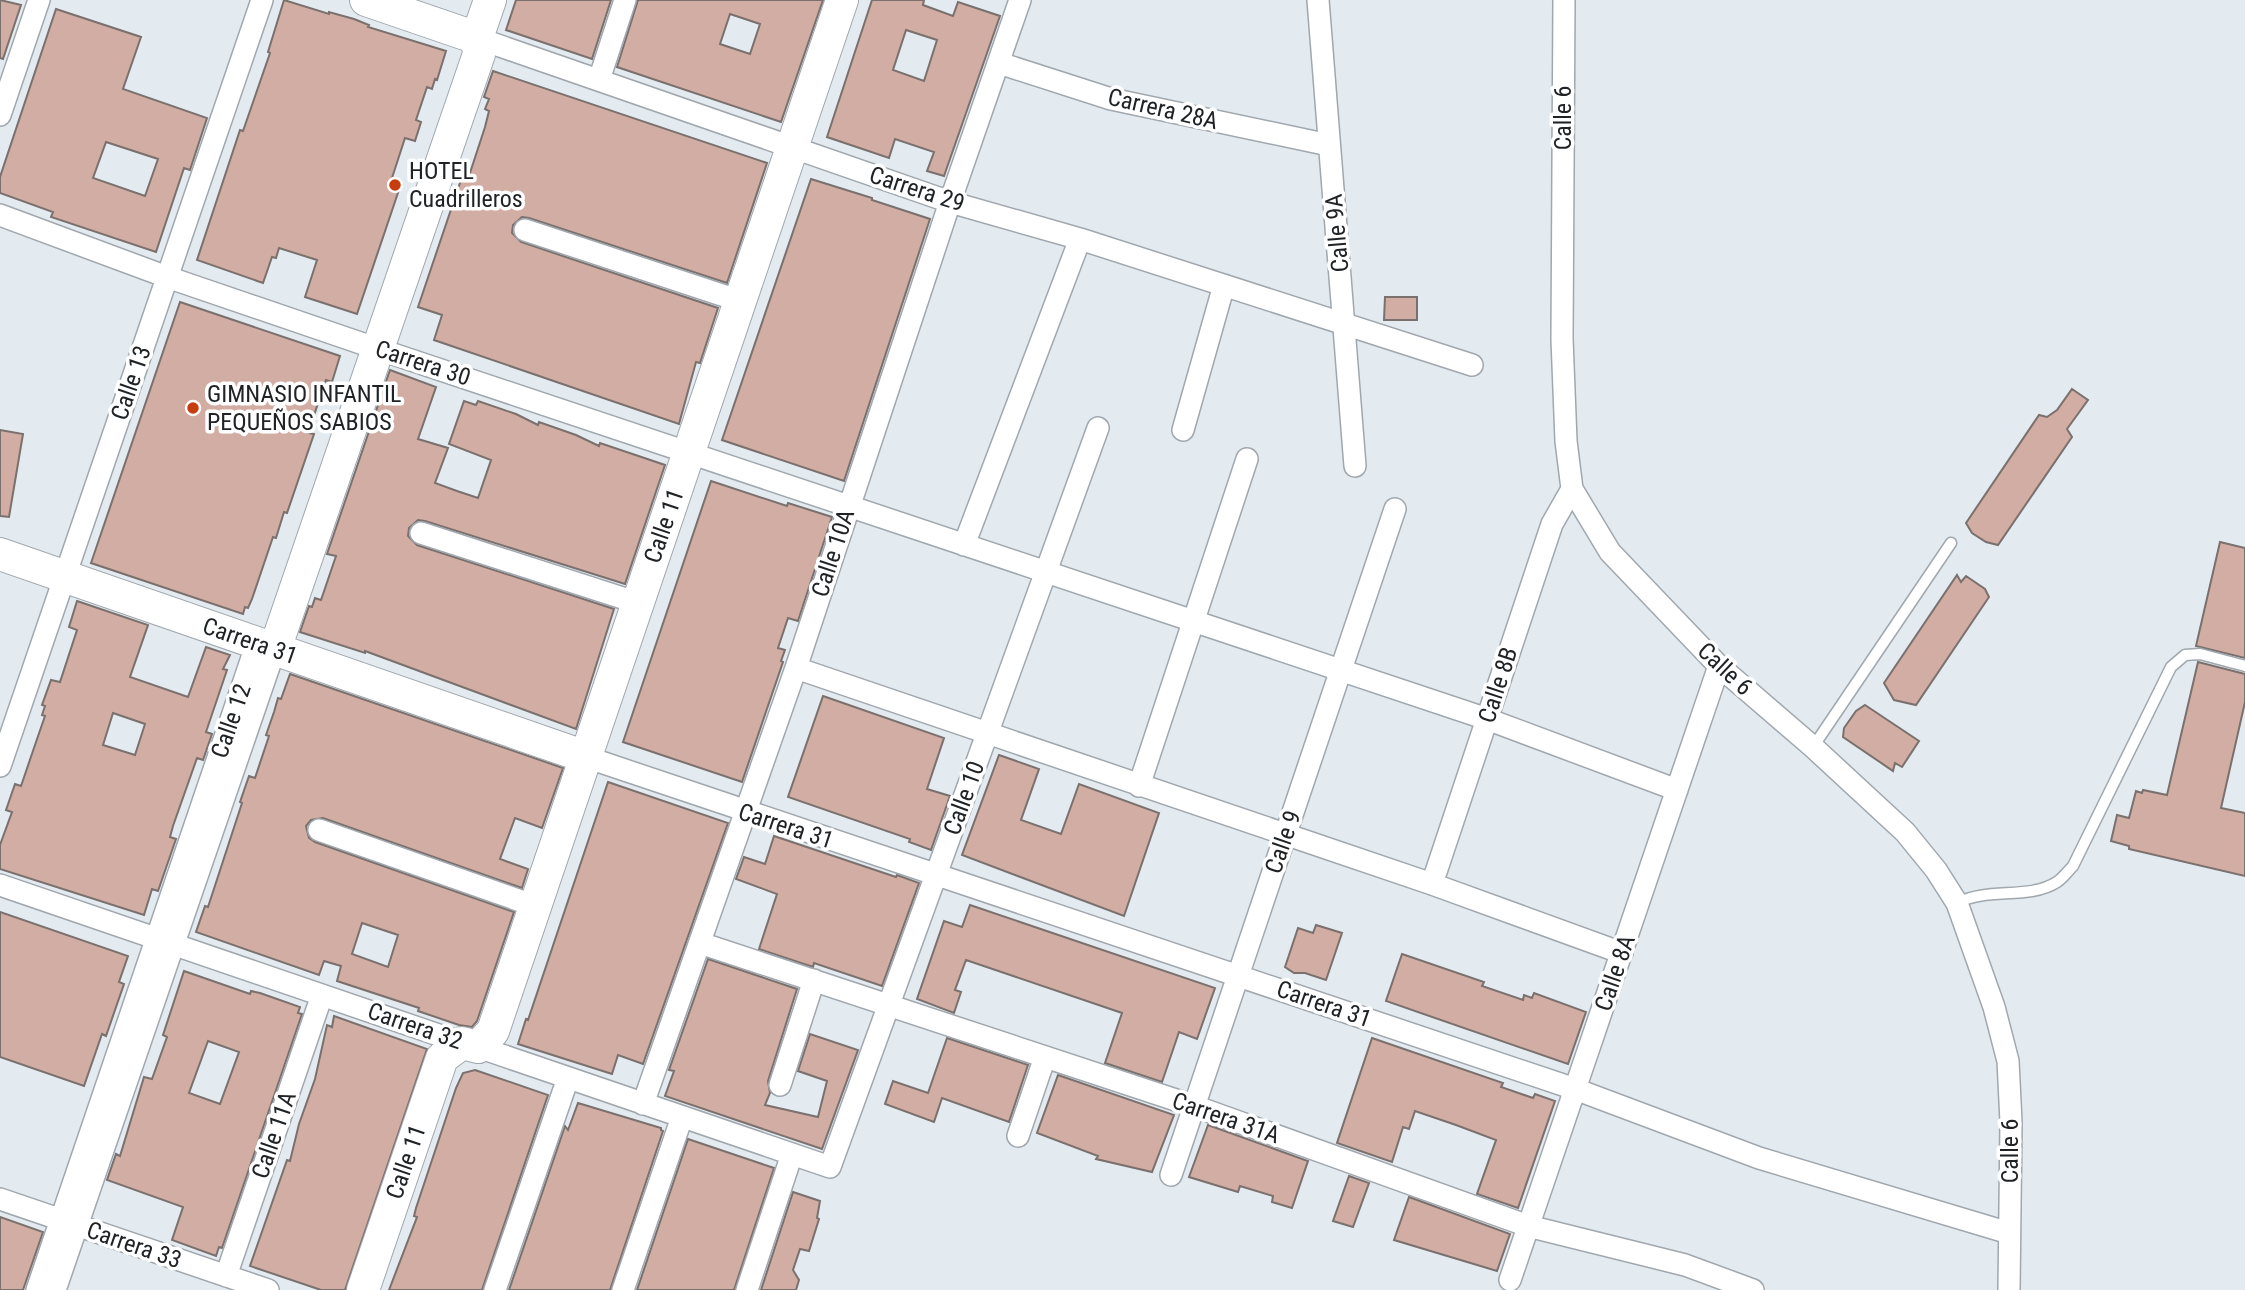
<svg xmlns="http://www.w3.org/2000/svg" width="2245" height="1290" viewBox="0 0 2245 1290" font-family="'Roboto Condensed',sans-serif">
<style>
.building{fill:#d1ada3;stroke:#7a706d;stroke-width:2;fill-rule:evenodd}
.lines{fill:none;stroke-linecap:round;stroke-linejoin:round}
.lane-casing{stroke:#a0a7ae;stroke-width:13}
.street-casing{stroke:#a0a7ae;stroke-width:24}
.secondary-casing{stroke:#a0a7ae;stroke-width:34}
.lane{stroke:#fff;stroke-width:10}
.street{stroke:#fff;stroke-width:21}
.secondary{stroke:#fff;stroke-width:32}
.poi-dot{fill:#c63e0f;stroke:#fff;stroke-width:2.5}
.labels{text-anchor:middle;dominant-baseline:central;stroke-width:7;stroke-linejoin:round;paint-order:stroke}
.street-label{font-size:24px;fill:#202326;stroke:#fff}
.poi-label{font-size:24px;fill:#202326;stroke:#fff;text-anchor:start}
</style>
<rect width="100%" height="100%" fill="#e3ebf1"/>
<path class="building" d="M0 0 21 5 3 59 0 58Z
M284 0 329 14V12L354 19 369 25 368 27 446 51 437 80 435 79 432 89 427 87 416 120 421 122 415 141 405 138 391 181 401 184 357 314 305 297 317 260 279 248 276 258 272 257 263 283 197 260 240 130 243 131 270 53 268 52Z
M516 0H611L592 59 506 30Z
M638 0H823L781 122 617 67ZM730 14 760 24 750 54 720 44Z
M872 0H924L923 5 953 16 958 2 1000 16 944 176 927 171 934 152 895 139 889 158 827 137ZM906 30 937 40 924 81 893 70Z
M56 9 141 37 123 89 207 118 190 170 184 168 156 252 51 217 53 212 0 193V177ZM106 142 158 159 145 196 93 178Z
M493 71 767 163 727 283 529 218 522 217 513 225 512 233 521 242 718 308 700 363 696 362 679 424 434 340 442 315 418 307 462 177 468 179 485 127 489 111 485 109 489 99 484 97Z
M811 179 872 198V200L930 219 844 481 722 440Z
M1385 297H1417V320H1384Z
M180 302 340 356 332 382 326 380 308 433 314 434 287 513 284 512 276 538 273 537 252 599 248 608 245 607 243 614 91 563Z
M390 370 436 387 418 439 448 448 435 483 457 491 478 498 491 460 449 444 464 401 476 405 478 401 516 414 538 425 539 422 576 435 599 446 600 443 665 465 625 584 425 521 418 520 409 528 408 536 417 545 614 609 576 729 365 651V653L300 632 309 606 312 607 315 598 321 600 336 556 327 554Z
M2072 389 2088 400 2067 429 2072 437 1998 545 1986 542 1972 533 1966 523 2039 415 2047 417 2057 410Z
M0 430 23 434 9 517 0 516Z
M711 481 787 506 788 503 832 517 798 621 788 618 778 648 785 650 781 661 783 662 742 782 623 742Z
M2220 542 2245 548V658L2196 646Z
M1957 575 1961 582 1966 576 1985 589 1989 597 1916 705 1894 700 1884 683Z
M77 601 148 625 130 677 188 697 206 647 230 655 223 669 227 670 206 732 212 734 203 760 197 758 173 826 170 837 176 839 158 891 152 889 144 915 0 869V845L12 812 6 810 15 784 21 786 36 742 45 716 42 715 45 706 42 705 51 680 60 682 77 630 69 627ZM113 713 145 724 135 755 103 745Z
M2198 662 2245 674V702L2221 808 2245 813V876L2129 849V846L2111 841 2117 815 2129 818 2136 791 2142 793 2143 790 2167 795Z
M290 674 563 768 542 828 515 818 500 859 528 869 522 888 323 818 311 820 306 826 309 838 315 842 514 912 477 1021 472 1027 459 1025 418 1011 419 1008 337 981 341 966 324 961 319 975 196 932 205 906 208 907 242 803 240 802 249 776 255 778 269 736 266 735 274 712 278 698 281 699ZM362 923 398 935 388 967 352 954Z
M823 696 944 738 927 789 950 796 931 850 909 842 910 839 788 797Z
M1865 705 1919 741 1902 767 1895 763 1893 771 1843 737 1844 728 1856 711Z
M999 755 1039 769 1021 820 1061 834 1079 784 1159 813 1124 916 962 855Z
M608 782 728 823 643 1064 618 1055 612 1074 518 1044 526 1019 528 1020Z
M774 836 896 877 897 875 919 883 882 986 814 963 813 967 759 949 777 894 736 879 744 857 765 864Z
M970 905 1215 988 1197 1039 1179 1032 1162 1082 1105 1063 1122 1013 966 960 955 990 961 992 954 1013 917 999 944 921 962 927Z
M0 912 128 956 119 982 124 984 106 1036 102 1034 84 1086 0 1057Z
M1316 925 1342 933 1326 980 1305 973H1294L1285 967 1298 928 1313 933Z
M1402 954 1484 982 1482 986 1523 1000 1524 995 1532 998 1534 993 1586 1012 1568 1064 1386 1001Z
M708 959 797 989 768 1081 770 1093 765 1105 818 1117 827 1081 798 1071 810 1034 858 1050 822 1149 665 1096 674 1071 669 1070Z
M184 971 250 994 251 991 260 993 300 1007 298 1013 302 1014 222 1248 219 1247 216 1256 172 1240 183 1207 107 1180 116 1154 120 1156 144 1077 152 1079 167 1037 163 1035ZM208 1041 239 1052 220 1104 189 1093Z
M334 1016 427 1049 345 1290H321L250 1266 287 1160 290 1161 299 1124 315 1079 327 1025 332 1027Z
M947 1038 1028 1065 1009 1122 942 1098 934 1122 885 1104 893 1081 928 1093Z
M1372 1038 1503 1083 1501 1087 1533 1098 1535 1094 1555 1101 1518 1208 1477 1194 1496 1140 1456 1125 1415 1111 1409 1129 1403 1127 1392 1162 1337 1143Z
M475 1070 548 1095 482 1290H389L417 1217 414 1216 416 1208 456 1088 463 1073Z
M1058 1075 1174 1115 1152 1172 1096 1159 1098 1156 1037 1133Z
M578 1103 661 1128V1130L663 1131 610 1290H509L565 1126 568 1130Z
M1208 1125 1308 1161 1292 1208 1272 1202 1273 1196 1240 1186 1238 1192 1189 1177Z
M688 1139 774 1168 734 1290H637Z
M1349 1176 1369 1183 1353 1227 1333 1221Z
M793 1192 820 1201 817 1218 819 1219 809 1251 800 1249 793 1270 799 1280 796 1290H761Z
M1409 1197 1510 1234 1497 1271 1394 1240Z
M0 1217 43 1232 23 1290H0Z"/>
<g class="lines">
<defs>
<path id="lane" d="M1813 747 1951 543
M1957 903C1988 887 2029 900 2057 882 2063 878 2068 871 2073 866L2171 667 2185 655 2200 654 2245 666"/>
<path id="street" d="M1318 0 1355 466
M1564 0 1562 339 1566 441 1572 489 1610 552 1719 666 1813 747 1905 832 1936 870 1957 903 1994 1007 2008 1061 2011 1122 2009 1290
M477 38 950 202 1080 239 1472 365
M999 63 1111 99 1329 145
M599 80 625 0
M0 115 39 0
M0 215 167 277 378 349 1487 719 1677 790
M525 230 740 301
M1183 430 1224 285
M421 533 638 603
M964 545 1080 239
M796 668 1432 884 1622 953
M586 757 1575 1089 1759 1158 2009 1233
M0 766 262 0
M1139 786 1247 459
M319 830 535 906
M1432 884 1552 524 1572 489
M0 885 462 1043
M700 943 1194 1106 1528 1226 1685 1265 1753 1290
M478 1047 830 1167 1098 428
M780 1085 814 980
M643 1104 796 668 950 202 1020 0
M1018 1136 1045 1057
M1171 1175 1395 509
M0 1199 268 1290
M226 1276 322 995
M1510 1280 1719 666
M37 1290 257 643
M55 1290 275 649
M495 1290 568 1078
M623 1290 682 1117
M747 1290 792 1154"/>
<path id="secondary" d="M366 0 477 38
M0 554 586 757
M275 649 479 54 477 38 490 0
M363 1290 442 1058 462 1043 478 1047 493 1031 842 0"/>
</defs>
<use href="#lane" class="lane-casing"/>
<use href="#street" class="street-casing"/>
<use href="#secondary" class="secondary-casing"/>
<use href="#lane" class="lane"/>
<use href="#street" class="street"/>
<use href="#secondary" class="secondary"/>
</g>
<g class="poi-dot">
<circle cx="395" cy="185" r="7"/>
<circle cx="193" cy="408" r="7"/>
</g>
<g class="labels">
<g class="street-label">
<text transform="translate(1163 109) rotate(13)">Carrera 28A</text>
<text transform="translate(1563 118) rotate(-90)">Calle 6</text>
<text transform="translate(917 189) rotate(18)">Carrera 29</text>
<text transform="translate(1337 233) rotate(-95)">Calle 9A</text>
<text transform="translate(423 363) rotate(18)">Carrera 30</text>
<text transform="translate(131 383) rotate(-71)">Calle 13</text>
<text transform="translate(664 526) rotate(-71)">Calle 11</text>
<text transform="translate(833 553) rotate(-72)">Calle 10A</text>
<text transform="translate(250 641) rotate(19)">Carrera 31</text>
<text transform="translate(1725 669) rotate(43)">Calle 6</text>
<text transform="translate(1498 685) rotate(-72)">Calle 8B</text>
<text transform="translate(231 721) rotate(-71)">Calle 12</text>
<text transform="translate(964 798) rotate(-70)">Calle 10</text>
<text transform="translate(786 826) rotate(18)">Carrera 31</text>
<text transform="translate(1283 842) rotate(-71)">Calle 9</text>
<text transform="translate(1615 973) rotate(-71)">Calle 8A</text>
<text transform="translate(1324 1004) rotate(19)">Carrera 31</text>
<text transform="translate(415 1026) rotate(19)">Carrera 32</text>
<text transform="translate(1226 1118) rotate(19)">Carrera 31A</text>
<text transform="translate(274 1135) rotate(-71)">Calle 11A</text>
<text transform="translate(2010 1151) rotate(-90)">Calle 6</text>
<text transform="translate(406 1162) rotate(-71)">Calle 11</text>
<text transform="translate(134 1245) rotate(19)">Carrera 33</text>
</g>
<g class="poi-label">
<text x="409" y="171">HOTEL<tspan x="409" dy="28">Cuadrilleros</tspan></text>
<text x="207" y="394">GIMNASIO INFANTIL<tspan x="207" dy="28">PEQUEÑOS SABIOS</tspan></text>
</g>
</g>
</svg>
